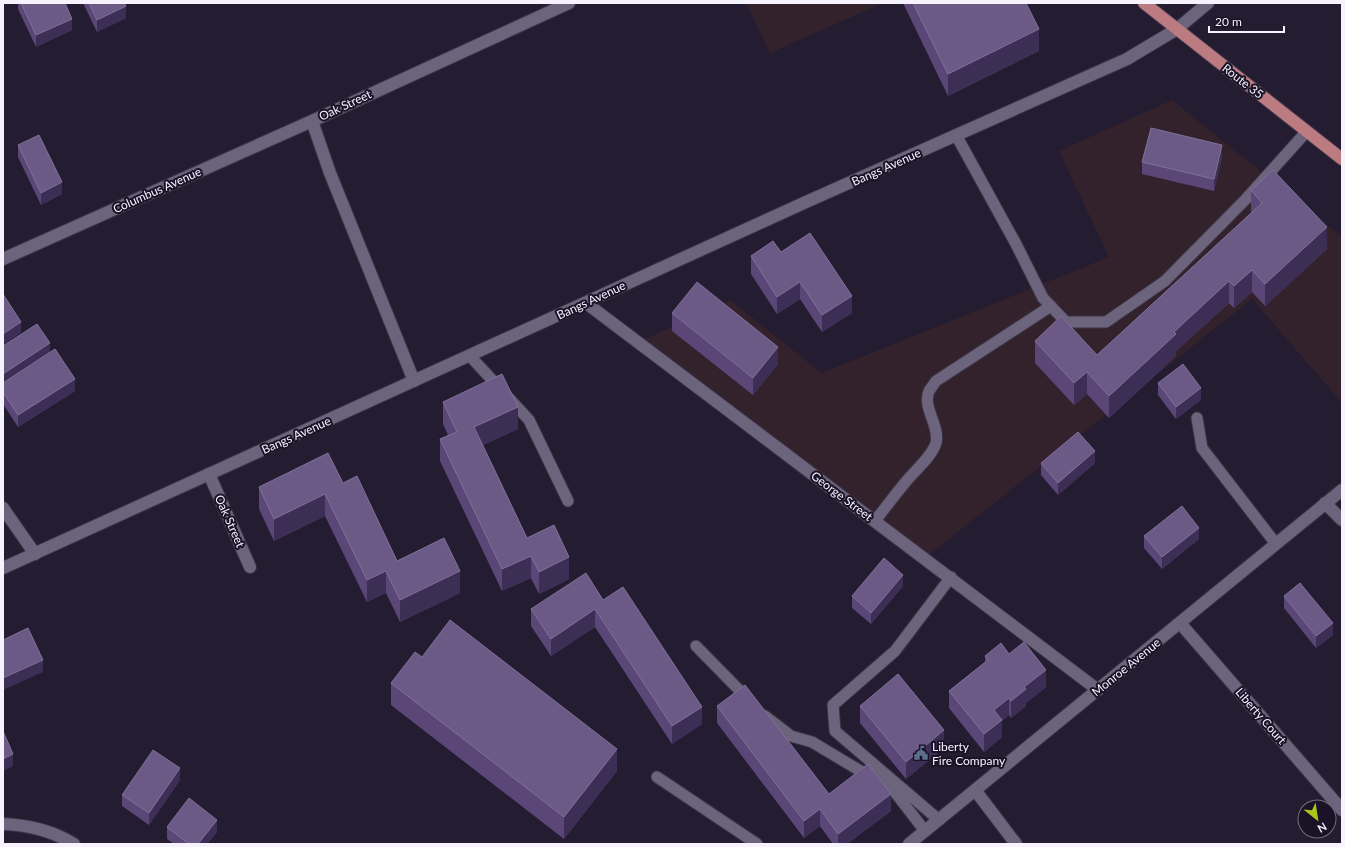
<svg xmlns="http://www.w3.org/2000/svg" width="1345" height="847" viewBox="0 0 1345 847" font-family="Lato,sans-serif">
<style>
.industrial{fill:#33222b}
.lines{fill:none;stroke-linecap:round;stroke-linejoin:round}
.service-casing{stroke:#3c3546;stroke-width:13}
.minor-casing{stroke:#3c3546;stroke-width:14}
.tertiary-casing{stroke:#3c3546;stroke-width:14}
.primary-casing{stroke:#3c3546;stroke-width:14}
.service{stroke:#6c637d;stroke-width:11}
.minor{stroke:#6c637d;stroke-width:12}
.tertiary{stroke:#6c637d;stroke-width:12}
.primary{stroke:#bc7a81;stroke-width:12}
.wall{fill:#5a4778}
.shaded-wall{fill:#3d2e56}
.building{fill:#6b5986;stroke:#807199}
.labels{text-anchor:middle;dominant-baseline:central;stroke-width:4;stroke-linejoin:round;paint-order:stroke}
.street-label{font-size:12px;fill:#f6f2fe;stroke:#1a1227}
.poi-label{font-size:12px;fill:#f6f2fe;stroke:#1a1227;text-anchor:start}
</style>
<rect width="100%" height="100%" fill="#241c31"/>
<path class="industrial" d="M746 3H883L770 53Z
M1172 100 1342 237V403L1252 299 925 558 639 342 730 300 822 373 1109 257 1059 151Z"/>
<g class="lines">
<defs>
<path id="service" d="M956 135 1016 244 1043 298 1066 322H1106L1165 281 1245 200 1307 131
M470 356 529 420 568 501
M1197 418 1202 448 1276 544
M875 521C885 508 894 496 904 484 913 472 932 457 936 443 940 425 922 408 929 391 931 388 934 384 936 381L1051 306
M696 646 749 700
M765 716 791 736 812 742 894 791 925 831
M657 777 757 844
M939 820 835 731 833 705 895 651 951 577"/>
<path id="minor" d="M312 121 330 173 414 381
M3 259 312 121 569 3
M586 303 1098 690
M209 474 250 567
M1325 503 1342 520
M3 508 35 554
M1180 623 1342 810
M975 790 1016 844
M3 824C28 825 53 831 74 844
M909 844 1342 490"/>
<path id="tertiary" d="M3 568 806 202 1127 59 1177 29 1208 3"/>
<path id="primary" d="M1144 3 1342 159"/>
</defs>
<use href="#service" class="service-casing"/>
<use href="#minor" class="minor-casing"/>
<use href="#tertiary" class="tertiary-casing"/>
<use href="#primary" class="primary-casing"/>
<use href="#service" class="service"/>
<use href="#minor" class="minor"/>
<use href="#tertiary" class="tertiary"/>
<use href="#primary" class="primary"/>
</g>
<path class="wall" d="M18 3H65L72 30 36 47 18 9Z
M83 3H124L126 18 97 32Z
M903 3H1026L1039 51 948 96Z
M18 145 62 194 41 205 18 157Z
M1222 157 1214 191 1142 174V162Z
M1251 190 1327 249 1265 306 1252 292 1234 308 1229 303 1176 351V356L1109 418 1087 394 1074 405 1035 363V341L1097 355 1251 213Z
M781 252 852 313 822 332 800 299 777 314 751 274V256Z
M672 313 778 364 753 395 672 331Z
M3 346 75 391 18 427 3 404Z
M1158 383 1201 400 1176 419 1158 395Z
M443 402 518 429 483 445 527 538 569 579 539 594 531 578 502 591 440 461V439L448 435 443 424Z
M1041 463H1095L1058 495 1041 475Z
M343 483 397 561 460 593 400 622 386 593 367 602 325 516 274 541 259 509V487Z
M1144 536 1199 539 1162 569 1144 548Z
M903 586 871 624 852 608V596Z
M1284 596 1333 635 1316 648 1284 608Z
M603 600 702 724 672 744 595 627 551 656 531 626V609Z
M1009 654 1046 687 1026 703V706L1011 718 1009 715 1002 721V737L984 752 949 708V691L985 662V656Z
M422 657 617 771 564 839 391 705V683Z
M717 706 829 794 891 811 847 844H833L820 826 804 838 717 723Z
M860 706 944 748 906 779 860 723Z
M180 780 149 825 122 806V795Z
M167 827 217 832 207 844H174L167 839Z"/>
<path class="shaded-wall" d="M126 6V18L97 32V20Z
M72 19V30L36 47V35Z
M1039 29V51L948 96V74Z
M1222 145V157L1214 191V179Z
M62 182V194L41 205V193Z
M1327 227V249L1265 306V284Z
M1252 270V292L1234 308V286Z
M1229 281V303L1176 351V356L1109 418V396L1174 332Z
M800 282V299L777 314V297Z
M852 296V313L822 332V315Z
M21 322V333L3 345V334Z
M50 343V355L3 385V374Z
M778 347V364L753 395V378Z
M1087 372V394L1074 405V383Z
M75 379V391L18 427V415Z
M1201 388V400L1176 419V407Z
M518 407V429L474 449V427Z
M1095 451V463L1058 495V483Z
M325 494V516L274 541V519Z
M1199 528V539L1162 569V557Z
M531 556V578L502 591V569Z
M569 557V579L539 594V572Z
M386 571V593L367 602V580Z
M460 571V593L400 622V600Z
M903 575V586L871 624V613Z
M595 609V627L551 656V639Z
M1333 623V635L1316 648V636Z
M43 660V672L3 690V678Z
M1046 670V687L1026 703V706L1011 718V701L1024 687Z
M1009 698V715L1002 721V737L984 752V734L994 710Z
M702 707V724L672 744V726Z
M944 730V748L906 779V762Z
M617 749V771L564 839V817Z
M13 754V766L3 771V759Z
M180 768V780L149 825V813Z
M891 794V811L847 844H838V834Z
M820 809V826L804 838V821Z
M217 820V832L207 844H198Z"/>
<path class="building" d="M21 3H65L72 19 36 35Z
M89 3H124L126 6 97 20Z
M913 3H1026L1039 29 948 74Z
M1151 128 1222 145 1214 179 1142 162Z
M39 135 62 182 41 193 18 145Z
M1273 170 1327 227 1265 284 1252 270 1234 286 1229 281 1174 332 1176 334 1109 396 1087 372 1074 383 1035 341 1061 316 1097 355 1262 203 1251 190Z
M810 233 852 296 822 315 800 282 777 297 751 256 773 241 781 252Z
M697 282 778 347 753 378 672 313Z
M3 294 21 322 3 334Z
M37 324 50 343 3 374V346Z
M55 349 75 379 18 415 3 392V383Z
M1183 364 1201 388 1176 407 1158 383Z
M502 374 518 407 474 427 527 538 554 525 569 557 539 572 531 556 502 569 440 439 457 432 443 402Z
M1078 432 1095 451 1058 483 1041 463Z
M328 453 343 483 357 476 397 561 444 538 460 571 400 600 386 571 367 580 325 494 274 519 259 487Z
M1182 506 1199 528 1162 557 1144 536Z
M884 558 903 575 871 613 852 596Z
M586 573 603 600 623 587 702 707 672 726 595 609 551 639 531 609Z
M1300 583 1333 623 1316 636 1284 596Z
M450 620 617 749 564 817 391 683 415 652 422 657Z
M28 628 43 660 3 678V640Z
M1024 642 1046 670 1024 687 1026 689 1011 701 1009 698 994 710 1002 720 984 734 949 691 988 660 985 656 1001 643 1009 654Z
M898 674 944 730 906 762 860 706Z
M745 685 829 794 868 764 891 794 838 834 820 809 804 821 717 706Z
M3 731 13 754 3 759Z
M153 750 180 768 149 813 122 795Z
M189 798 217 820 198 844H189L167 827Z"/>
<defs>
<symbol id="civic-bare" viewBox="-9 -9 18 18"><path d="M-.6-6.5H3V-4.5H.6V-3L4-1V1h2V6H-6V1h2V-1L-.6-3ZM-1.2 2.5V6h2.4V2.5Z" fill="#5c6f8a" stroke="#1a1227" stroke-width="2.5" paint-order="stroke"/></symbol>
</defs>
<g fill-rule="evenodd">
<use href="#civic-bare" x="911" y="743" width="20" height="20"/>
</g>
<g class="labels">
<g class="street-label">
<text transform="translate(1243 81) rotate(38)">Route 35</text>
<text transform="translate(345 105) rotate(-25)">Oak Street</text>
<text transform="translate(886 167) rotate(-24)">Bangs Avenue</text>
<text transform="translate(157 190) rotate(-24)">Columbus Avenue</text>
<text transform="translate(591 300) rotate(-25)">Bangs Avenue</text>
<text transform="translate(296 435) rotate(-24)">Bangs Avenue</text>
<text transform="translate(842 496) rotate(37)">George Street</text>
<text transform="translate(230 521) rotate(66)">Oak Street</text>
<text transform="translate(1126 667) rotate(-39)">Monroe Avenue</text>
<text transform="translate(1261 716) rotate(49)">Liberty Court</text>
</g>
<g class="poi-label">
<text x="932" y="746">Liberty<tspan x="932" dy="14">Fire Company</tspan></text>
</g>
</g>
<rect width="1345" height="847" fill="none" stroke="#f6f2fe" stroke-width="8"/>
<g transform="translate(1317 819) rotate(150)"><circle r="19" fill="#1a1227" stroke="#726c7d"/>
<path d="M0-3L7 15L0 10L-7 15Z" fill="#a9c71b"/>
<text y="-6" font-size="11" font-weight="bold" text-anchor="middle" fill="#f6f2fe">N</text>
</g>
<path d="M1209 26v6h75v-6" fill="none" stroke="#f6f2fe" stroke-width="2"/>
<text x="1215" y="26" font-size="12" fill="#f6f2fe" stroke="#1a1227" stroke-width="3" paint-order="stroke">20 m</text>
</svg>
